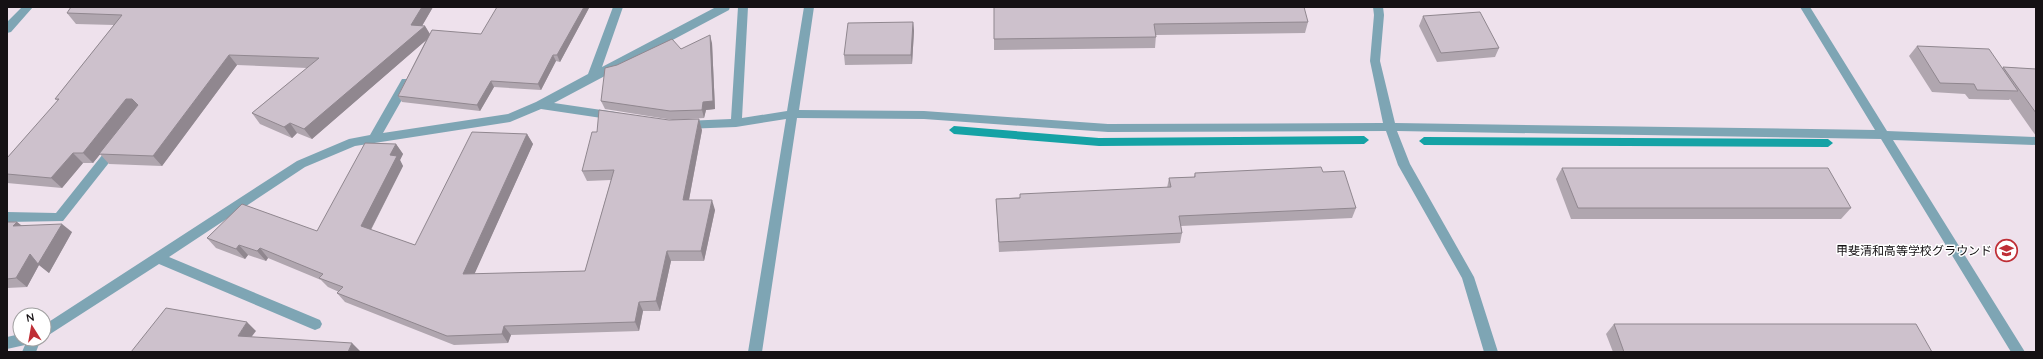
<svg xmlns="http://www.w3.org/2000/svg" width="2043" height="359" viewBox="0 0 2043 359" font-family="Quicksand,'Noto Sans JP',sans-serif">
<style>
.lines{fill:none;stroke-linecap:round;stroke-linejoin:round}
.stream{fill:#15a2a5;fill-rule:evenodd}
.minor{fill:#7ea5b4;fill-rule:evenodd}
.wall{fill:#b0a6af}
.shaded-wall{fill:#90878f}
.building{fill:#cdc1cc;stroke:#90878f}
.labels{text-anchor:middle;dominant-baseline:central;stroke-width:3;stroke-linejoin:round;paint-order:stroke}
.poi-label{font-size:12px;fill:#151114;stroke:#fff;text-anchor:end}
</style>
<rect width="100%" height="100%" fill="#eee1ec"/>
<g class="lines">
<path class="stream" d="M954 126 1099 138 1364 136 1369 140 1364 144 1099 146 954 134 949 130Z
M1424 137 1828 139 1833 143 1828 147 1424 145 1419 141Z"/>
<path class="minor" d="M22 7H33L11 32 7 33V22Z
M613 7H623L602 67 716 7H730L729 10 554 103 615 112 619 113 621 116 619 119 615 120 541 109 510 122 355 146 305 167 169 257 320 320 322 324 320 328 315 330 310 328 159 264 44 338V325L297 161 349 139 370 135 402 79H410L412 82 383 133 508 114 536 102 588 74Z
M738 7H748L742 118 787 111 804 7H814L799 110 924 111 1108 124 1383 123 1370 61 1374 15 1373 7H1383L1384 15 1380 61 1395 123 1875 130 1800 7H1810L1887 131 2036 137V145L1893 140 2025 352H2011L1881 139 1397 131 1410 164 1474 277 1498 352H1484L1462 278 1398 165 1386 131 1108 132 924 119 797 118 762 352H748L786 119 736 127 685 129 679 125 685 121 731 119Z
M115 143 119 144 121 147 119 150 63 221 7 222V212L56 213 111 144Z
M20 334V339H41L36 352H22L25 345 7 349V337Z"/>
</g>
<path class="wall" d="M433 7 422 26H425L430 34H481L589 8 560 62 556 61 541 90 494 87 480 111 402 102 398 96 426 40 312 139 297 133 292 138 260 124 252 113 307 68 237 65 162 166 109 164 100 154 93 163H83L62 188 7 183V158L58 101 55 99 114 25 76 24 67 13Z
M994 7 1308 22 1305 33 1156 35 1155 48 994 50Z
M1423 16 1499 48 1495 57 1437 62 1419 26Z
M913 22 914 31 912 64 845 65 844 55Z
M712 43 715 109 706 110 704 118 673 120 605 109 601 101 681 49Z
M1917 46 2002 69 2003 67 2036 69V136L2010 99 2009 100 1969 99 1965 94 1932 92 1909 56Z
M702 130 689 200 715 210 704 261H671L660 311H643L639 331 511 335 508 343 454 345 345 302 337 293 339 292 328 287 321 280 268 258 266 261 248 255 245 259 216 248 207 238 317 231 396 144 403 154 400 160 403 166 371 230 415 245 527 134 533 144 474 274 585 271 611 180 587 181 582 171Z
M1562 168 1851 208 1841 219H1571L1556 179Z
M1323 172 1356 208 1352 218 1181 226 1182 233 1180 243 999 252 996 199 1167 188 1169 178 1194 177 1195 173Z
M7 222H17L22 226 72 232 49 273 39 265 27 287 7 288Z
M1614 324 1932 352H1613L1606 334Z"/>
<path class="shaded-wall" d="M422 7H433L419 31 425 26 431 36 312 139 304 129 411 25Z
M584 7H588L589 8 560 62 557 55Z
M913 22 914 31 912 64 911 55Z
M710 35 712 43 715 109 706 110 704 118 702 110Z
M229 55 237 65 162 166 153 156Z
M553 55 556 61 541 90 538 84Z
M491 81 494 87 480 111 477 105Z
M126 99H132L141 109 136 110 93 163 83 153Z
M699 119 702 130 687 210 683 200Z
M290 123 297 133 292 138 284 127Z
M527 134 533 144 470 284 463 274Z
M396 144 403 154 400 160 403 166 368 235 361 226 390 155Z
M73 153 83 163 62 188 51 178Z
M712 200 715 210 704 261 701 251Z
M17 222 27 230 13 226Z
M62 224 72 232 49 273 39 265 27 287 16 278 30 254Z
M239 245 248 255 245 259 236 249Z
M260 248 268 258 266 261 257 251Z
M667 251 671 261 660 311 656 301Z
M639 302 643 311 639 331 635 322Z
M247 322 256 331 246 344 238 336Z
M504 326 511 335 508 343 502 334Z
M352 343 360 351 359 352H348Z"/>
<path class="building" d="M71 7H422L411 25 425 26 304 129 290 123 284 127 252 113 319 58 229 55 153 156 99 154 138 105 132 99H126L83 153H73L51 178 7 174V158L59 99H55L122 15 67 13Z
M497 7H584L557 55H553L538 84 491 81 477 105 398 96 432 30 481 34Z
M994 7H1304L1308 22 1154 24 1156 37 994 39Z
M1480 12 1499 48 1441 53 1423 16Z
M913 22 911 55H844L848 23Z
M710 35 713 101 703 102 702 110 670 111 601 101 605 68 617 65 672 39 681 49Z
M1917 46 1989 49 2018 91 1977 90 1974 84 1940 83Z
M2003 67 2036 69V113Z
M599 110 669 120 699 119 683 200H712L701 251H667L656 301 639 302 635 322 504 326 502 334 447 336 337 293 343 287 319 278 323 274 260 248 257 251 239 245 236 249 207 238 242 204 317 231 365 143 396 144 390 155 397 156 361 226 415 245 472 132 527 134 463 274 585 271 614 170 582 171 592 132H597Z
M1321 167 1323 172 1344 171 1356 208 1179 216 1182 233 999 242 996 199 1020 198V194L1171 187 1169 178 1195 177V173Z
M1562 168H1828L1851 208H1578Z
M7 222H17L13 226 62 224 38 264 30 254 16 278 7 279Z
M166 308 247 322 238 336 352 343 348 352H131Z
M1614 324H1916L1932 352H1624Z"/>
<defs>
<symbol id="school-ring" viewBox="-11 -11 22 22"><circle r="9.5" fill="#fff" stroke="#bf2f36" stroke-width="1.5"/><path d="M0-5L7-2L0 1L-7-2ZM-4 1L0 2.5L4 1V4Q0 6-4 4Z" fill="#bf2f36"/></symbol>
</defs>
<g fill-rule="evenodd">
<use href="#school-ring" x="1994" y="238" width="25" height="25"/>
</g>
<g class="labels">
<g class="poi-label">
<text x="1992" y="250">甲斐清和高等学校グラウンド</text>
</g>
</g>
<rect width="2043" height="359" fill="none" stroke="#151114" stroke-width="16"/>
<g transform="translate(32 327) rotate(349)"><circle r="19" fill="#ffffff" stroke="#a1a0a1"/>
<path d="M0-3L7 15L0 10L-7 15Z" fill="#bf2f36"/>
<text y="-6" font-size="11" font-weight="bold" text-anchor="middle" fill="#151114">N</text>
</g>
</svg>
